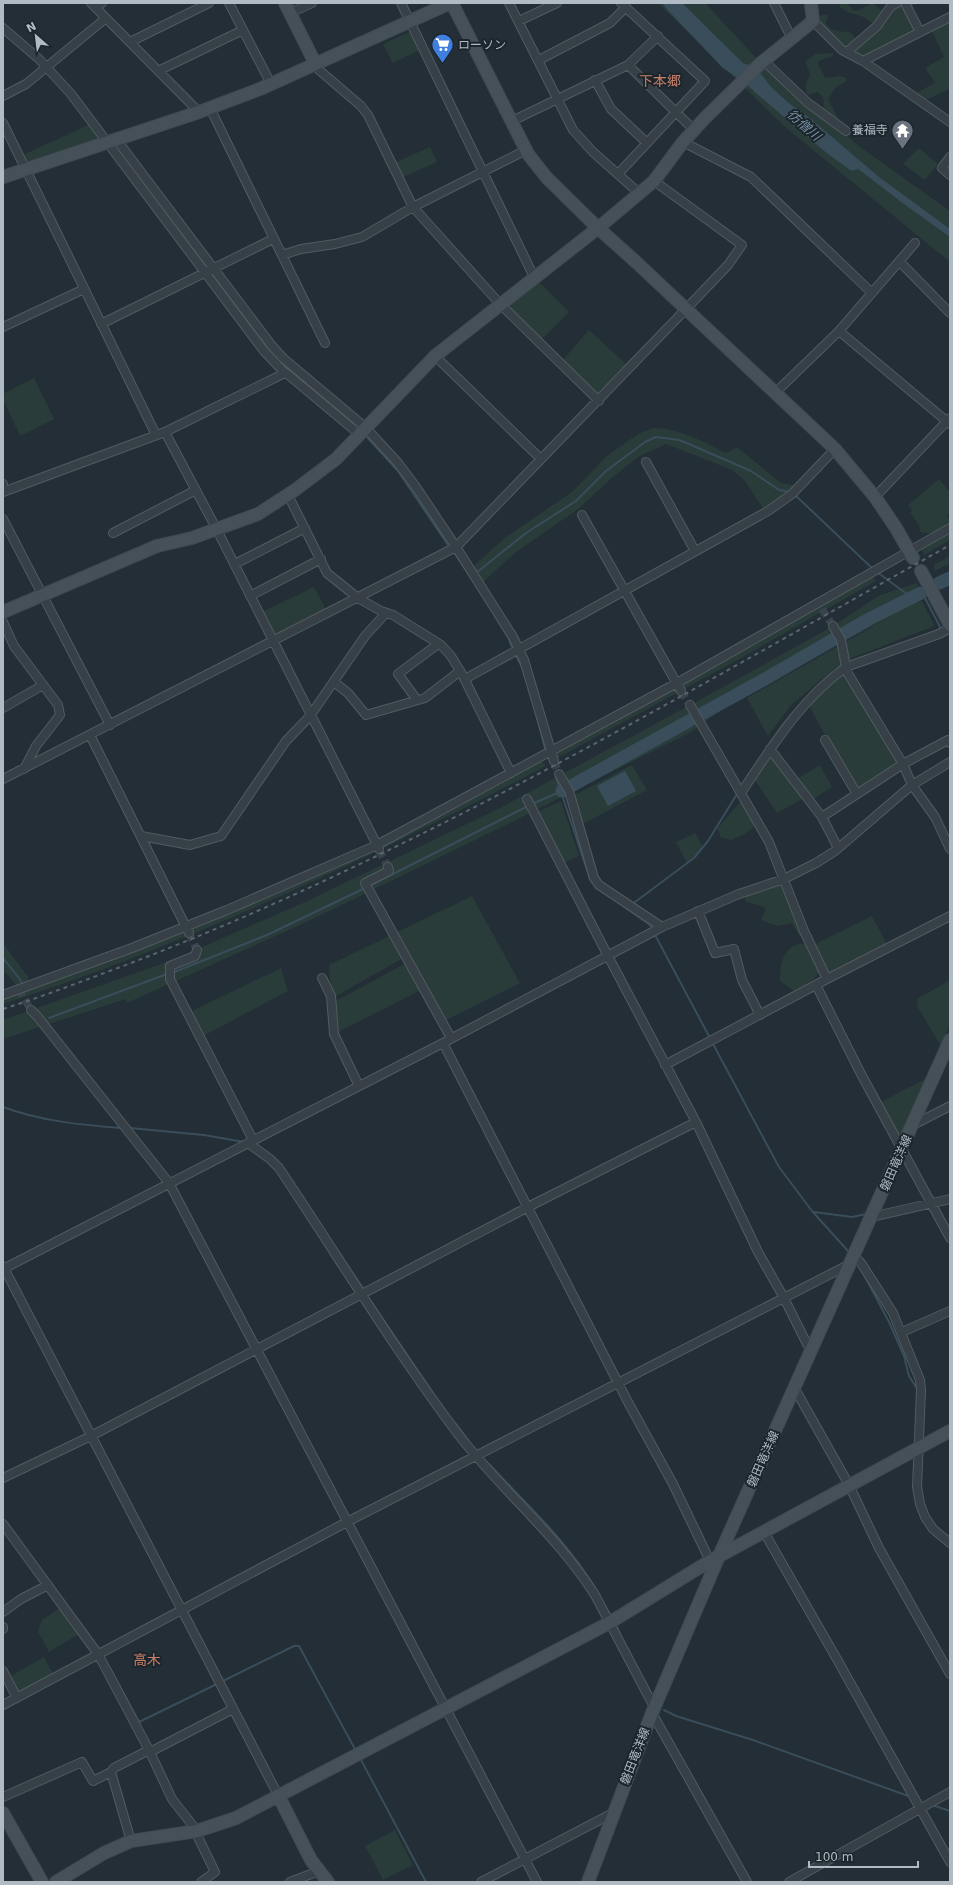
<svg xmlns="http://www.w3.org/2000/svg" width="953" height="1885" viewBox="0 0 953 1885" font-family="'DejaVu Sans','Noto Sans JP',sans-serif">
<style>
.green{fill:#293c39}
.water{fill:#394d5b}
.lines{fill:none;stroke-linecap:round;stroke-linejoin:round}
.stream{stroke:#394d5b;stroke-width:2}
.river{stroke:#394d5b;stroke-width:13}
.street-tunnel{stroke:#38434b;stroke-width:8;stroke-dasharray:8 4;stroke-linecap:butt}
.street-casing{stroke:#515b61;stroke-width:10}
.secondary-casing{stroke:#404950;stroke-width:14}
.street{stroke:#364046;stroke-width:8}
.secondary{stroke:#455059;stroke-width:12}
.rail{stroke:#59656d;stroke-width:2;stroke-dasharray:4 4;stroke-linecap:butt}
.labels{text-anchor:middle;dominant-baseline:central;stroke-width:4;stroke-linejoin:round;paint-order:stroke}
.poi-label{font-size:12px;fill:#b1bbc3;stroke:#1c252b;text-anchor:start}
.street-label{font-size:12px;fill:#b1bbc3;stroke:#1c252b}
.water-label{font-size:13px;font-style:italic;fill:#7591a3;stroke:#1c252b}
.quarter-label{font-size:14px;fill:#c68069;stroke:#1c252b}
</style>
<rect width="100%" height="100%" fill="#232e36"/>
<path class="green" d="M658 3H705L761 63 860 147 950 211V262L785 127Z
M840 3H847L854 11 859 10 873 3 882 11V14L876 24C870 24 867 18 861 16 854 13 846 13 840 7Z
M892 3H918L908 8 920 32 863 61 848 51 856 44 845 47 819 21V17L822 15H828L826 24C828 26 831 29 834 30 845 34 851 27 857 42Z
M950 22V89L926 100 916 93 935 83 925 68 944 57 932 31Z
M415 29 424 48 393 63 383 44Z
M833 53V56L819 61 818 64 825 78 840 76 847 78 845 82 836 87 828 99 839 121 827 115 823 109 824 99 818 92 808 95C803 86 807 82 810 74L805 62 815 54Z
M90 124 97 135V139L28 162H22L23 155Z
M430 147 437 162 399 179 392 164Z
M919 148 938 164 925 180 903 164Z
M534 277 569 312 539 342 500 304Z
M589 330 626 364 596 394 560 363Z
M34 378 54 419 20 436 3 399V394Z
M653 428C679 428 704 442 726 453L737 447 781 483 799 486 765 512 745 481 732 470 666 444 638 457 613 477 577 510 516 552 481 584 470 569 506 537 572 492 608 455 638 434Z
M939 479 950 492V512L947 515 950 519V524C939 530 932 536 920 532L919 525 910 512 912 510 908 505Z
M950 531V540L924 555 921 547Z
M950 556V563L935 571 934 565Z
M873 576 876 581 741 658 554 760 552 752Z
M917 583 926 598 918 602 922 601 935 626 849 659 846 642 888 618 732 702 691 732 518 819 313 919 127 1003 126 999 3 1039V1020L175 959 305 902 498 809 727 685 833 626 880 595Z
M314 587 326 610 271 637 262 612Z
M842 644 845 660 791 705 768 736 747 698Z
M844 669 902 762 856 792 809 706 835 675Z
M772 751 806 797 777 813 754 779Z
M539 758 546 766C370 858 192 943 3 1004V994L19 988 3 970V943L28 977 29 984 82 967 376 845Z
M632 765 647 790 579 826 571 797Z
M820 765 832 787 812 800 797 779Z
M561 801 579 856 561 864 535 813Z
M740 802 753 815 758 823 745 834 731 840 721 837 717 829Z
M695 833 703 847 687 863 676 842Z
M779 885 790 896 804 931 799 936 792 923 777 926 761 920 766 908 745 901 746 895Z
M472 896 520 983 442 1022 423 989 334 1034 332 1003 408 962 405 957 331 999 329 965Z
M872 916 889 948 827 979 821 968C818 979 805 986 794 991L780 981C780 962 783 945 805 943L811 953V946Z
M281 968 288 991 203 1036 190 1012Z
M950 980V1025L941 1046 918 1008 917 999Z
M929 1077 901 1141 877 1104Z
M60 1608 79 1634 49 1652 38 1632 42 1620Z
M44 1657 53 1674 16 1695 7 1678Z
M395 1830 413 1865 383 1880 365 1846Z"/>
<path class="water" d="M670 3H682L744 64 754 65 771 87 790 104 811 119 879 177 950 229V237C880 188 813 135 750 78 744 73 736 69 730 64 709 44 689 24 670 3Z
M625 771 636 791 608 806 597 786Z"/>
<g class="lines">
<path class="stream" d="M258 336 282 364 336 407
M341 411 356 427
M365 435 398 471 450 548
M794 494 874 570
M453 551 472 579
M877 572 911 597 923 594 941 629 927 634
M476 573 526 533 576 501 606 471 645 442 656 437 679 440 689 444 751 471 779 490 791 492
M493 613 508 637 513 650
M515 654 523 669
M836 670 842 664
M536 714 546 752
M784 724 794 712
M548 756 550 762
M556 777 590 879
M532 804 562 791
M369 886 528 806
M631 905 694 858 708 841 737 794
M623 906 649 924 652 929
M654 933 710 1038
M3 958 22 982
M172 973 267 935 365 888
M49 1018 167 974
M712 1042 779 1167 812 1211 848 1251
M3 1107C40 1121 82 1125 121 1128
M130 1128 204 1135 244 1142
M814 1212 852 1217 866 1214
M338 1251 364 1290
M862 1271 889 1322 904 1356 909 1376 918 1390
M366 1294 433 1393
M456 1424 468 1440
M489 1464C526 1504 567 1541 595 1588
M933 1534 950 1548
M602 1601 611 1616
M615 1623 620 1634
M111 1670 139 1722 217 1684
M221 1682 294 1646H299L356 1751
M664 1710 676 1716 753 1740 911 1797
M360 1758 426 1882
M932 1805 950 1811"/>
<path class="river" d="M670 3 727 63 750 79 760 88 832 149 853 164
M939 583 950 578
M562 791 765 679 869 619 921 593"/>
<path class="street-tunnel" d="M822 609 833 626
M681 691 690 705
M554 761 559 774
M379 850 388 867
M189 933 197 950
M19 989 31 1010"/>
<defs>
<path id="street" d="M91 3 199 112
M229 3 271 84
M401 3 534 277
M509 3 573 130 593 152 639 193
M774 3 792 39
M905 3 920 32
M95 7 102 3
M290 13 312 3
M519 21 557 3
M813 21 842 50 863 61 950 122
M3 28 39 59 71 94 264 351 285 373H286L359 434
M130 42 209 3
M847 52 877 26 891 6 897 3
M539 60 610 23 626 7
M764 61 808 103 846 131
M863 61 950 17
M315 63 319 70 361 106 368 115 413 207 500 304 599 401
M628 65 694 130
M158 71 243 30
M595 80 611 109 647 143
M3 96 26 84 106 18
M210 108 325 343
M512 121 628 65 658 36
M3 123 156 435
M116 139 272 346 283 358 365 427 398 463 416 487 456 547 513 637 524 660 554 761
M683 142 751 177 872 293
M950 157 942 168 950 175
M618 174 705 81 621 3
M282 255 301 249 335 244 362 237 413 207 526 150
M900 262 950 313
M101 324 273 239
M3 327 84 289
M839 331 950 424
M435 356 541 459
M775 393 839 331 915 243
M165 432 217 530 379 849
M646 462 695 551
M3 484V485
M3 492 165 432 285 373
M288 495 327 573 358 598 381 611 393 615 441 645 451 656 462 674 511 773
M875 497 950 418
M582 515 681 691
M3 519 110 725
M113 533 196 490
M235 564 305 528
M250 596 321 559
M3 622 14 646 58 705 60 715 36 746 24 769
M833 626 841 640 847 672 903 764 912 785 935 817 950 849
M465 679 768 511 792 494 835 449
M334 682 348 693 366 715 425 698 460 671
M417 700 398 674 438 644
M690 705 769 842 804 931 827 979
M3 708 43 685
M90 735 189 933
M825 740 857 794
M770 749 822 817 838 848
M559 774 569 791 594 878 599 885 662 927
M3 779 456 547 686 309 728 265 742 245 654 181
M741 793C771 748 801 699 846 667L939 634 950 628
M527 799 608 956 696 1122 758 1252 784 1298 811 1352
M822 817 903 764 948 740 950 743
M141 836 190 845 221 836 286 741 310 716 365 636 386 613
M388 867 389 871 365 883 451 1038
M698 911 715 953 734 949 742 980 760 1015
M197 950 195 956 170 966V979L253 1140
M322 978 331 996 334 1034 359 1086
M816 985 861 1074 950 1238
M3 995 132 948 227 910 377 845 677 683 950 528
M31 1010 37 1016 169 1183 537 1882
M443 1043 629 1404 673 1484 710 1561
M665 1065 827 979 950 916
M913 1125 950 1106
M248 1143 270 1159 279 1168C338 1256 394 1349 458 1434 501 1490 557 1535 595 1595L654 1707
M871 1217 950 1199
M854 1256 861 1263 893 1313 920 1380 921 1390 917 1487 920 1504 925 1517 933 1529 950 1543
M3 1266 278 1795
M3 1269 443 1043 662 927 739 894 784 879 816 863 835 851 912 785 950 762
M902 1332 950 1311
M795 1389 849 1485 879 1548 950 1674
M3 1478 91 1436 528 1207 696 1122
M3 1524 98 1654 149 1750 172 1799 197 1831
M764 1532 838 1661 950 1862
M3 1612 21 1599 48 1585
M3 1627V1629
M3 1671 17 1698
M3 1705 347 1522 850 1264
M652 1713 747 1882
M150 1752 233 1709
M111 1772 131 1841
M3 1797 82 1762 93 1781 111 1772 114 1768 149 1750
M195 1831 215 1872 201 1882
M290 1882 319 1871
M481 1882 613 1813
M789 1882 950 1792"/>
<path id="secondary" d="M285 3 315 63
M452 3 528 154 547 178 598 228 636 262 835 449 875 497 896 528 913 558
M3 177 199 112 260 89 450 3
M921 571 950 625
M3 612 157 546 192 538 258 514 295 490 336 459 435 356 598 228 654 181 683 142 704 119 761 63 813 21 811 3
M278 1795 311 1860 328 1882
M3 1813 42 1882
M56 1882 104 1853 131 1841 197 1831 236 1818 609 1623 710 1561 950 1431
M588 1882 652 1713 719 1556 950 1040"/>
</defs>
<use href="#street" class="street-casing"/>
<use href="#secondary" class="secondary-casing"/>
<use href="#street" class="street"/>
<use href="#secondary" class="secondary"/>
<path class="rail" d="M3 1009C44 996 83 981 123 966 413 856 680 696 950 545"/>
</g>
<defs>
<symbol id="supermarket-pin" viewBox="-11 -11 22 30"><path d="M0 17L-7.5 6A9.5 9.5 0 1 1 7.5 6Z" fill="#3f7fe0" stroke="#1c252b"/><path d="M-6-5.5h2.5l.6 2H6L4.5 2H-2.5L-4.4-4H-6ZM-1.5 3.2a1.3 1.3 0 1 0 .1 0ZM3 3.2a1.3 1.3 0 1 0 .1 0Z" fill="#fff"/></symbol>
<symbol id="temple-pin" viewBox="-11 -11 22 30"><path d="M0 17L-7.5 6A9.5 9.5 0 1 1 7.5 6Z" fill="#6b7280" stroke="#1c252b"/><path d="M0-6L5-2H3V0L6.5 2.5H4V6H1.5V3h-3V6H-4V2.5H-6.5L-3 0V-2H-5Z" fill="#fff"/></symbol>
</defs>
<g fill-rule="evenodd">
<use href="#supermarket-pin" x="430" y="32" width="25" height="34"/>
<use href="#temple-pin" x="890" y="118" width="25" height="34"/>
</g>
<g class="labels">
<g class="poi-label">
<text x="458" y="45">ローソン</text>
<text x="888" y="130" text-anchor="end">養福寺</text>
</g>
<g class="street-label">
<text transform="translate(896 1163) rotate(-66)">磐田竜洋線</text>
<text transform="translate(763 1459) rotate(-66)">磐田竜洋線</text>
<text transform="translate(635 1756) rotate(-69)">磐田竜洋線</text>
</g>
<g class="water-label">
<text transform="translate(804 125) rotate(41)">彷僧川</text>
</g>
<g class="quarter-label">
<text x="660" y="81">下本郷</text>
<text x="147" y="1660">高木</text>
</g>
</g>
<rect width="953" height="1885" fill="none" stroke="#b1bbc3" stroke-width="8"/>
<g transform="translate(36 36) rotate(332)" stroke="#1c252b" stroke-width="3" paint-order="stroke">
<path d="M0-3L7 15L0 10L-7 15Z" fill="#b1bbc3"/>
<text y="-6" font-size="11" font-weight="bold" text-anchor="middle" fill="#b1bbc3">N</text>
</g>
<path d="M809 1861v6h109v-6" fill="none" stroke="#b1bbc3" stroke-width="2"/>
<text x="815" y="1861" font-size="12" fill="#b1bbc3" stroke="#1c252b" stroke-width="3" paint-order="stroke">100 m</text>
</svg>
